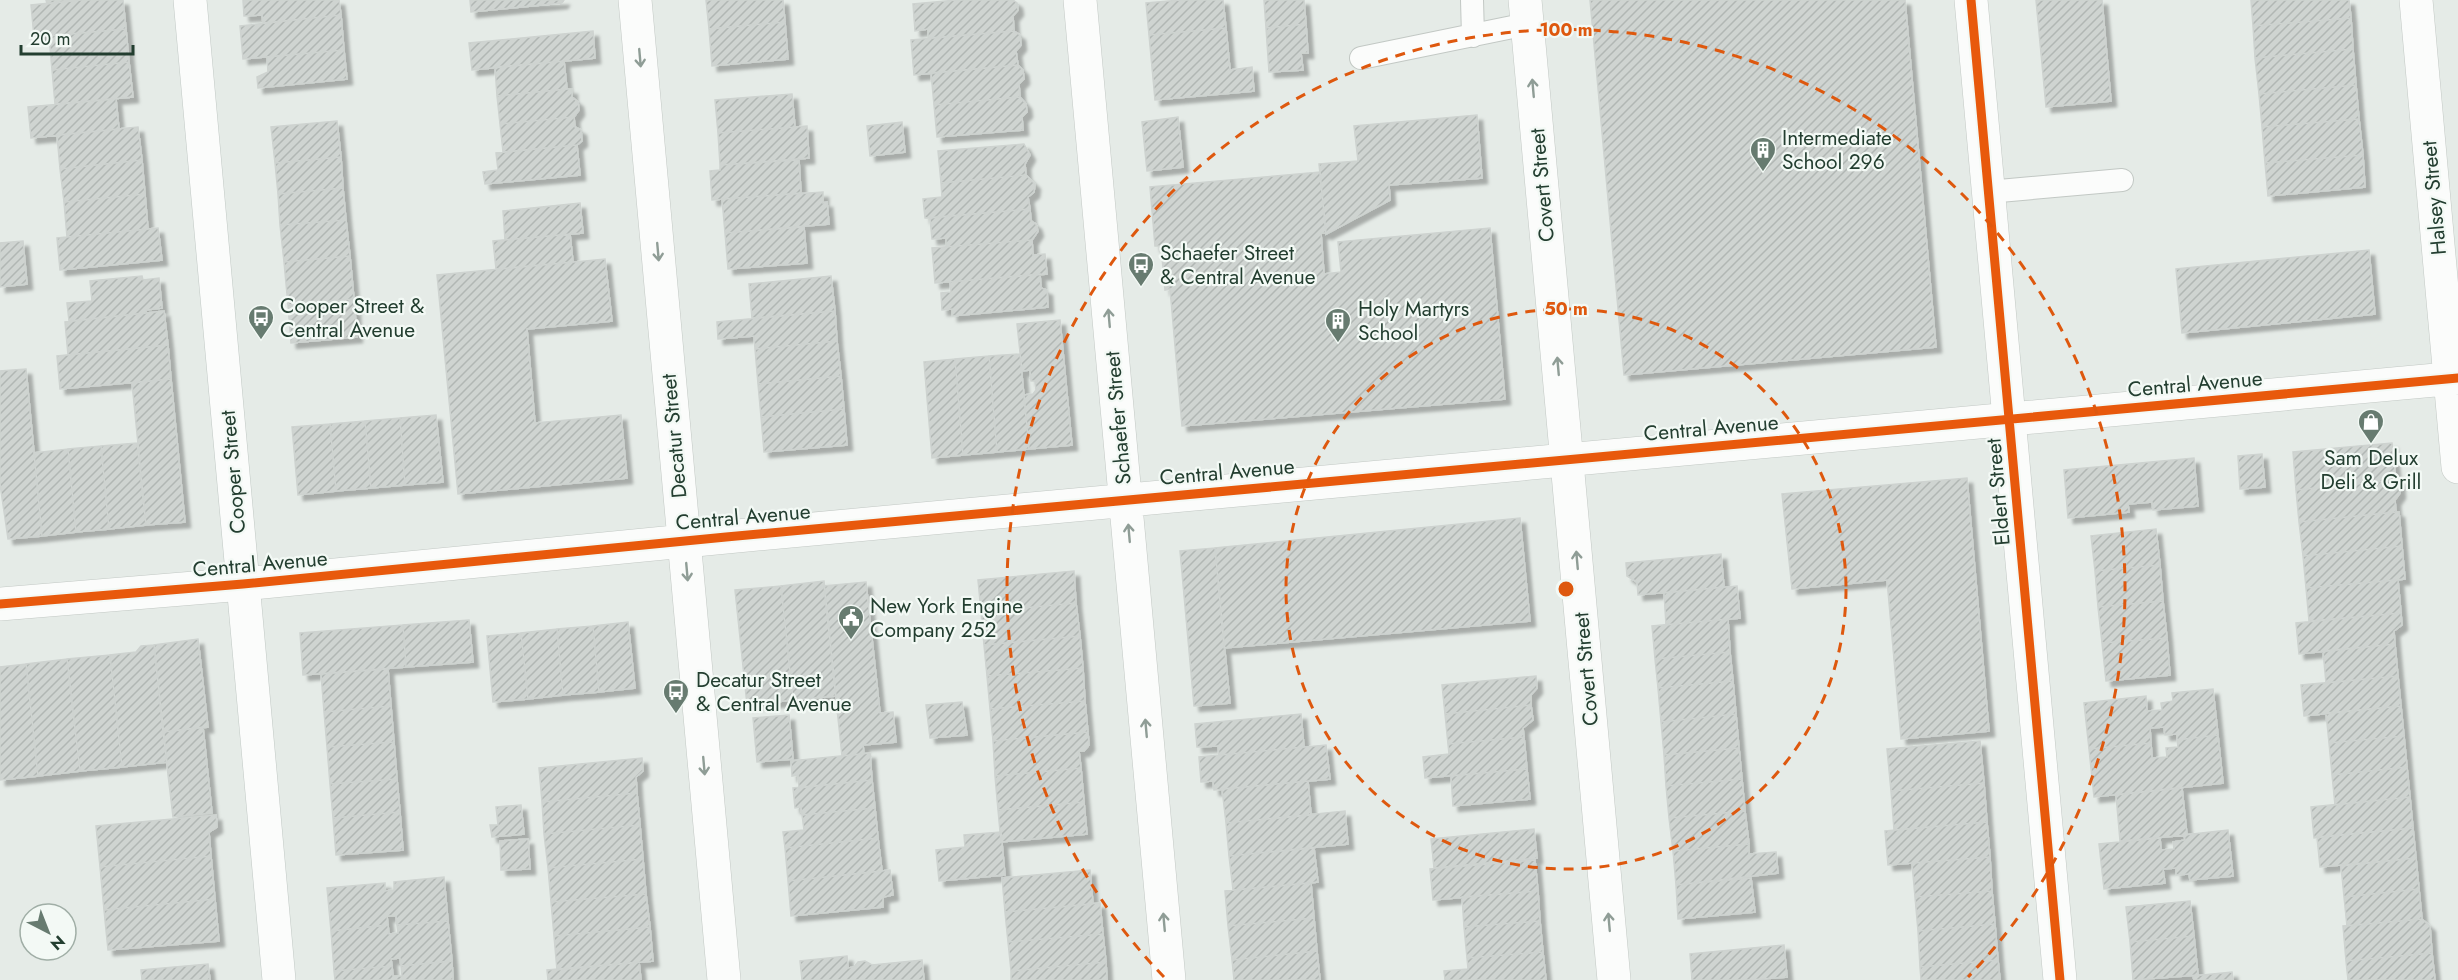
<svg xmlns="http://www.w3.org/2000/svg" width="2458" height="980" viewBox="0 0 2458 980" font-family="Jost,sans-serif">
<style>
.building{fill:url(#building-hatch);stroke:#ced3d0;stroke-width:1.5;filter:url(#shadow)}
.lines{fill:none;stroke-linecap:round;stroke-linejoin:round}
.service-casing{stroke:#c2c8c4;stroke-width:24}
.minor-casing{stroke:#c2c8c4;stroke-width:34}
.secondary-casing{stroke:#c0c8c4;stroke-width:34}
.service{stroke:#fbfcfb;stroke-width:22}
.minor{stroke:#fbfcfb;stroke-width:33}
.secondary{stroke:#fbfcfb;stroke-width:33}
.cycleway-casing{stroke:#f3f9f5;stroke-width:13}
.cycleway{stroke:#e8590c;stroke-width:9}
.oneway{stroke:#8f9d96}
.ring{fill:none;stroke:#de580e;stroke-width:3;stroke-dasharray:10 8}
.labels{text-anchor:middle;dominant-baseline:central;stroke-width:4.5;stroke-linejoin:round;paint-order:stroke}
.poi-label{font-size:21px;fill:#233e30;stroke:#f3f9f5;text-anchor:start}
.street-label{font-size:21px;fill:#233e30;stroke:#f3f9f5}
.centre{fill:#de580e;stroke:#f3f9f5;stroke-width:3}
.ring-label{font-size:18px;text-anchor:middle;font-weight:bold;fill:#de580e;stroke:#f3f9f5;stroke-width:4.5;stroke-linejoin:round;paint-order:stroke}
</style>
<defs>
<pattern id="building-hatch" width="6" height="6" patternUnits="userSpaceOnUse" patternTransform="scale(1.5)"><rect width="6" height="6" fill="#cfd4d1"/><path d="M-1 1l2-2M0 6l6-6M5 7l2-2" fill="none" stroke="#b1b7b4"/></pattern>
<filter id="shadow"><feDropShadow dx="5.5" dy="5.5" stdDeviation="1.5" flood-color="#0004"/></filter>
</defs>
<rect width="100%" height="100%" fill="#e5ebe7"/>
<path class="building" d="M46 0H81L47 4Z
M81 0H123L126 29 34 37 31 5Z
M243 0H339L341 15 263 23 262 15 244 16Z
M470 0H564L562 3 471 12Z
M706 0H783L785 22 709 29Z
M957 0H1013L1017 3 1018 10 1013 16 1014 31 928 38V29L915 31 913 4Z
M1181 0H1223L1226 28 1149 35 1146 3Z
M1264 0H1304L1306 24 1266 28Z
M1590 0H1905L1936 347 1624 375Z
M2036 0H2102L2111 101 2046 107Z
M2251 0H2349L2351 18 2253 26Z
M341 15 344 50 243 59 240 26Z
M2351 18 2353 49 2255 58 2253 26Z
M785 22 788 59 712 66 709 29Z
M1306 24 1308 53H1301L1303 70 1269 72 1266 28Z
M1226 28 1230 70 1252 67 1254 91 1155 100 1149 35Z
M126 29 129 62 52 70 49 36Z
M593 31 595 58 472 70 469 43Z
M1014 31 1020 35 1021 45 1016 51 1018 65 914 75 911 40Z
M2353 49 2356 85 2259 94 2255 58Z
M344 50 347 79 258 88 257 77 268 72 267 57Z
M564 61 567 89 497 96 495 67Z
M129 62 133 97 55 104 52 70Z
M1018 65 1023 70 1024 79 1019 84 1020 97 934 105 931 73Z
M2356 85 2359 119 2262 127 2259 94Z
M567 89H572V97L578 102 579 110 574 117 500 124 497 96Z
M792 94 795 127 718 133 715 100Z
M1020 97 1026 104 1027 112 1022 117 1023 130 937 137 934 105Z
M116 99 119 129 31 138 28 107Z
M1477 115 1482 178 1389 185 1390 200 1326 234 1319 164 1358 161 1354 126Z
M574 117 575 127 581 130 582 141 577 145 503 152 500 124Z
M1178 117 1183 167 1147 171 1142 122Z
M2359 119 2363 155 2265 163 2262 127Z
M337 121 341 157 275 163 271 127Z
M902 122 905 152 870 156 867 126Z
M807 126 809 158 720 165 718 133Z
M138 127 142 160 60 169 57 135Z
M1024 144 1030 155 1025 164 1026 175 941 183 938 151Z
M577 145 580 175 485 184 483 172 498 170 496 153Z
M2363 155 2365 187 2268 196 2265 163Z
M341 157 343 188 278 194 275 163Z
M142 160 145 194 64 202 60 169Z
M799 160 801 193 712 200 710 171 720 170V165Z
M1320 172 1326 233H1321L1324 274 1341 272 1338 242 1490 228 1505 399 1182 426 1170 289 1165 290 1161 246H1155L1150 187Z
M1026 175 1035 184 1034 192 1028 197 1030 209 925 218 923 199 942 197 941 183Z
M343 188 346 220 280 225 278 194Z
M823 192V203L827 202 829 224 725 233 722 199Z
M145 194 148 229 67 237 64 202Z
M580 203 583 233 505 240 503 211Z
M1030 209 1031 221 1036 224 1038 231 1032 240 946 247V238L932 239 930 218Z
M346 220 350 256 284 262 280 225Z
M804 227 807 263 728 269 725 233Z
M158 228 162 260 60 270 57 238Z
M570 234 573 262 496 269 493 241Z
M1032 240 1033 255 1045 254 1047 274 935 283 932 248Z
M23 241 27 284 0 287V243Z
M2369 250 2375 314 2182 333 2176 269Z
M350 256 354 299 288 305 284 262Z
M605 259 612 321 527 329 535 423 621 415 627 478 458 494 437 275Z
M1040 274 1041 288 1047 290 1048 307 952 316V309L942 310 941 293 951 292 950 282Z
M142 276 143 280 159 278 162 308 146 310V313L69 321 67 303 92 301 90 281Z
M831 276 835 311 752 318 749 284Z
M354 299 357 337 291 343 288 305Z
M164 311 168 345 68 355 65 322Z
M835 311 837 341 755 349 754 336 718 339 717 322Z
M1060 320 1072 445 1029 449 1024 395 1033 394 1036 390 1035 381H1031L1030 370 1022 371 1017 324Z
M837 341 841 376 758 384 755 349Z
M168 345 171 379 60 389 57 356Z
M1020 354 1029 449 997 452 989 356Z
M989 356 997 452 963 455 955 359Z
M955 359 963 455 932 458 924 362Z
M26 369 42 536 8 539 0 484V371Z
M841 376 844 409 761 417 758 384Z
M171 379 185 522 146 525 132 383Z
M844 409 847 445 764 452 761 417Z
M436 415 443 482 405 485 400 418Z
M400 418 405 485 371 488 365 421Z
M365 421 371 488 336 491 330 424Z
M330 424 336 491 298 495 292 427Z
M137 443 146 525 109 529 101 446Z
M2392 443 2396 480 2296 490 2293 452Z
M101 446 109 529 76 532 68 449Z
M68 449 76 532 42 536 34 453Z
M2262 454 2265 487 2240 489 2238 456Z
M2194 458 2198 506 2153 510 2152 502 2128 504 2129 512 2068 518 2064 470Z
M1967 478 1989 731 1901 739 1887 580 1792 589 1782 494Z
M2396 480H2399L2400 493 2395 500 2396 512 2299 522 2296 490Z
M2396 512H2399L2402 546 2303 556 2299 522Z
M1520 518 1530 621 1224 648 1215 548Z
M2156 529 2160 565 2095 571 2091 536Z
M2402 546 2405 579 2306 588 2303 556Z
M1215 548 1230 703 1194 706 1180 551Z
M1721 554 1724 587 1638 595 1637 582 1627 576 1626 563Z
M2160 565 2163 601 2098 607 2095 571Z
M1074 571 1076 603 981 612 978 580Z
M2398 580 2401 613 2309 621 2306 588Z
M824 581 836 696 793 700 781 586Z
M866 582 880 713 893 712 896 742 863 745 864 754 842 756 824 586Z
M781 586 793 700 747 705 735 590Z
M1737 586 1740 618 1666 625 1664 593Z
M2163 601 2167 638 2102 643 2098 607Z
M1076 603 1080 636 984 645 981 612Z
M2401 613 2402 625 2394 631 2395 644 2299 654 2296 623Z
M1728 619 1730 652 1655 659 1652 626Z
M469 620 473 662 406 667 403 625Z
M628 622 635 688 599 692 593 626Z
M403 625 406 667 303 675 300 633Z
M593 626 599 692 563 695 557 629Z
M557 629 563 695 528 699 521 633Z
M521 633 528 699 493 702 487 636Z
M1080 636 1083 668 987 676 984 645Z
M2167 638 2170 675 2106 681 2102 643Z
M198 639 208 727 163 732 154 645Z
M2395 644 2398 676 2326 683 2323 651Z
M154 645 167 762 122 767 110 655 136 652 141 646Z
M1730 652 1733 681 1658 688 1655 659Z
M110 655 122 767 80 771 67 659Z
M67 659 80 771 38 776 26 664Z
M26 664 38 776 0 780V667Z
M1083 668 1085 701 990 709 987 676Z
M388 669 391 706 324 712 321 674Z
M1536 676 1537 688 1531 695V705L1445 714 1442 685Z
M2398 676 2401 706 2304 716 2301 685Z
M1733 681 1736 714 1661 722 1658 688Z
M2213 689 2218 735 2177 740V734L2165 735 2164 727 2150 728 2151 743 2089 749 2084 703 2146 696 2147 711 2162 710 2161 703 2173 701 2172 693Z
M1085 701 1088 732 993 741 990 709Z
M962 702 967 735 930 738 926 705Z
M1531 705 1533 720 1523 728 1524 737 1448 744 1445 714Z
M391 706 394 742 327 747 324 712Z
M2401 706 2404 736 2329 743 2326 713Z
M1301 714 1304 747 1219 755 1218 746 1197 747 1195 724Z
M1736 714 1739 748 1664 755 1661 722Z
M789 715 793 759 757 762 753 718Z
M203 727 212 813 173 817 163 732Z
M1088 732 1089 745 1084 751H1079L1081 768 995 776 993 741Z
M2218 735 2223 783 2094 797 2089 749 2151 743 2152 758 2167 757 2166 748 2178 747 2177 740Z
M2404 736 2407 767 2332 775 2329 743Z
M1524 737 1527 769 1425 778 1423 757 1449 754 1448 744Z
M1980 741 1984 783 1891 791 1887 749Z
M394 742 397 779 330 784 327 747Z
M1326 745 1330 779 1214 790 1213 781 1201 782 1199 757Z
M1739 748 1742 779 1666 786 1664 755Z
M870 753 872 780 799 788 798 775 792 776 791 761Z
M642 758 643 771 636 777 637 793 542 802 539 768Z
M2407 767 2410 797 2335 805 2332 775Z
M1081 768 1084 802 998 810 995 776Z
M1527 769 1530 799 1453 806 1451 776Z
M397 779 400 812 333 818 330 784Z
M1742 779 1745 811 1669 818 1666 786Z
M872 780 875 808 802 815 801 807 795 808 793 788Z
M1308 781 1311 815 1226 823 1222 789Z
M1984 783 1987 822 1894 830 1891 791Z
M2182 788 2187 835 2120 841 2116 795Z
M637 793 640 825 544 834 542 802Z
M2410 797 2413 828 2314 838 2311 807Z
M1084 802 1087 834 1001 842 998 810Z
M521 805 524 834 492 837 490 825H498L496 807Z
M875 808 878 838 785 848 783 832 804 830 802 815Z
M1345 811 1348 844 1229 856 1226 823Z
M1745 811 1749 844 1673 851 1669 818Z
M400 812 403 850 336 855 333 818Z
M216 815 217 827 209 832 211 856 100 867 96 826Z
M1987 822 1990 857 1888 865 1885 831Z
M640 825 643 859 548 868 544 834Z
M2413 828 2416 858 2320 867 2317 837Z
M1534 829 1537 858 1434 868 1431 839Z
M2228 830 2233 876 2190 880 2189 874 2176 875V868L2163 869 2165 883 2104 889 2099 844 2160 838 2161 850 2174 849 2173 842 2185 840 2184 835Z
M1001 832 1005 875 939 881 936 850 965 847 964 835Z
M878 838 882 871 788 881 785 848Z
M528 839 530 869 501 870 500 841Z
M1749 844V854L1776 852 1778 873 1676 885 1673 851Z
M1314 848 1318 882 1233 890 1229 856Z
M211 856 215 899 104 910 100 867Z
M1990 857 1992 891 1915 897 1912 863Z
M2416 858 2419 889 2344 897 2341 866Z
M643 859 646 894 551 902 548 868Z
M1535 860 1538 891 1433 900 1430 869Z
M890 870 893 895 883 897V907L791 916 788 881Z
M1090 870 1093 904 1005 912 1002 878Z
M444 877 448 921 397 925 396 916H387L388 925 331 931 327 888 385 883V891L394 890V882Z
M1751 878 1755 912 1678 919 1676 885Z
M1311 883 1314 918 1228 926 1225 891Z
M2419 889 2422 919 2347 926 2344 897Z
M1538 891 1540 921 1464 927 1462 897Z
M1992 891 1995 924 1918 931 1915 897Z
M646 894 650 927 554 936 551 902Z
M215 899 219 941 108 950 104 910Z
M2190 901 2194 936 2130 942 2126 907Z
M1100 903 1103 934 1008 942 1005 912Z
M1314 918 1317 951 1232 960 1228 926Z
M2422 919 2430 926 2432 953 2346 961 2343 926Z
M448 921 452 961 401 966 400 958 391 959 392 966 334 971 331 931 388 925 389 934 398 933 397 925Z
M1540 921 1543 952 1467 958 1464 927Z
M1995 924 1998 960 1920 967 1918 931Z
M650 927 653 961 557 970 554 936Z
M1103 934 1106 962 1011 971 1008 942Z
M2194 936 2198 975 2133 980 2130 942Z
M1784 945 1787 977 1749 980H1692L1690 954Z
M1317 951 1320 980H1234L1232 960Z
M1543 952 1546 980H1445L1444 971 1468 969 1467 958Z
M2432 953 2435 980H2348L2346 961Z
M847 956 848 968 854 967 858 962 865 961 872 965 922 960 924 980H802L800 961Z
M1998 960 2000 980H1921L1920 967Z
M452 961 453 980H335L334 971 392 966 393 976H402L401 966Z
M639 962 641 980H548L547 970Z
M1106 962 1107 980H1011V971Z
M208 964 210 980H142L141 970Z
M2232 972 2233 980H2194L2193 976Z"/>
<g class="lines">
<defs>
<path id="service" d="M1472 0 1473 36
M1361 58 1527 24
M1988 192 2122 180"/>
<path id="minor" d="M635 0 724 980
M1080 0 1169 980
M1525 0 1614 980
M1971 0 2060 980
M2416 0 2458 467
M0 604 243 584 726 537 2458 378"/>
<path id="secondary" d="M190 0 279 980"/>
</defs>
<use href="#service" class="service-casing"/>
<use href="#minor" class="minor-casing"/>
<use href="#secondary" class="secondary-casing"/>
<use href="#service" class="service"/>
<use href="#minor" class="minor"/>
<use href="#secondary" class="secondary"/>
<defs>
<path id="cycleway" d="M1971 0 2060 980
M0 604 243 584 726 537 2458 378"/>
</defs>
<use href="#cycleway" class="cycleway-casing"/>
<use href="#cycleway" class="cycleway"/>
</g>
<defs><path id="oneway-shaft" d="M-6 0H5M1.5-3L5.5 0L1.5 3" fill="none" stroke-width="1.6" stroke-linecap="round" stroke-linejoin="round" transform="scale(1.5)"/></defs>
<g class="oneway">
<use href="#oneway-shaft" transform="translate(640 58) rotate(85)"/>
<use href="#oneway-shaft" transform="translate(1533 88) rotate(-95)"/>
<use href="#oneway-shaft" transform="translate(658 252) rotate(85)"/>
<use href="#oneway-shaft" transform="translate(1109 318) rotate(-95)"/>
<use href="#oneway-shaft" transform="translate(1558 366) rotate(-95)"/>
<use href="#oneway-shaft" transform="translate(1129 533) rotate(-95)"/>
<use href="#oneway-shaft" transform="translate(1577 560) rotate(-95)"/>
<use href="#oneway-shaft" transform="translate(687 572) rotate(85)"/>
<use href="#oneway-shaft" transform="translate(1146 728) rotate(-95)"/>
<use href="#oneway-shaft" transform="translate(704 766) rotate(85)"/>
<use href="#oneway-shaft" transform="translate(1164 922) rotate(-95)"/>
<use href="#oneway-shaft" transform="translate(1609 922) rotate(-95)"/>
</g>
<g class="ring">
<circle cx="1566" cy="589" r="280"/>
<path d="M1164 977A559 559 0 1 1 1968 977"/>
</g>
<defs>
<symbol id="building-pin" viewBox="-11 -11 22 30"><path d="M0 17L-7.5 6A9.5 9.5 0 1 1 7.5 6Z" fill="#677b70" stroke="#f3f9f5"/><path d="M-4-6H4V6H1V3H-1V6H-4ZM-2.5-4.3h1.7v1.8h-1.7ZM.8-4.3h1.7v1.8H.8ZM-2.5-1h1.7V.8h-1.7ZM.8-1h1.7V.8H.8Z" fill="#fff"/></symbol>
<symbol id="bus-pin" viewBox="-11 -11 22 30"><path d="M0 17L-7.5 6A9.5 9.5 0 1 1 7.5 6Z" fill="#677b70" stroke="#f3f9f5"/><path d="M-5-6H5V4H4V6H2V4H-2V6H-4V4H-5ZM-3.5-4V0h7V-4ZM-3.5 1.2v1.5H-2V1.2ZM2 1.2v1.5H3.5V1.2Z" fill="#fff"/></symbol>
<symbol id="shop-pin" viewBox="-11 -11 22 30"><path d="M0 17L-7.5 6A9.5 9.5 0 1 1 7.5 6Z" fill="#677b70" stroke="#f3f9f5"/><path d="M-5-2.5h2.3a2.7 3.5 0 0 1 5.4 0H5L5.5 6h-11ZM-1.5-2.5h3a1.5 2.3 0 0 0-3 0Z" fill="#fff"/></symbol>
<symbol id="civic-pin" viewBox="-11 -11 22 30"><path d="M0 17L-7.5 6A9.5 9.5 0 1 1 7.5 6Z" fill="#677b70" stroke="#f3f9f5"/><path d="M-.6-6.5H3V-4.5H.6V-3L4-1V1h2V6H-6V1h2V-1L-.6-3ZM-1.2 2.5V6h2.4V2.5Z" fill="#fff"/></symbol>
</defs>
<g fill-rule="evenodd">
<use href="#building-pin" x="1748" y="135" width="30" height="40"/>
<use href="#bus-pin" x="1126" y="250" width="30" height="40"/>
<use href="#bus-pin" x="246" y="303" width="30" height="40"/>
<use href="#building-pin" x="1323" y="306" width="30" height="40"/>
<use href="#shop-pin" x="2356" y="407" width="30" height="40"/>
<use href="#civic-pin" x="836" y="603" width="30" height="40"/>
<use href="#bus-pin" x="661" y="677" width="30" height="40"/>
</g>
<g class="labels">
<g class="poi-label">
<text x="1782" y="138">Intermediate<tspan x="1782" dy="24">School 296</tspan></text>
<text x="1160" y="253">Schaefer Street<tspan x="1160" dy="24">&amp; Central Avenue</tspan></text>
<text x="280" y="306">Cooper Street &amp;<tspan x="280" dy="24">Central Avenue</tspan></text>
<text x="1358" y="309">Holy Martyrs<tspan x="1358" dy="24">School</tspan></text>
<text x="2371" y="458" text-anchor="middle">Sam Delux<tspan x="2371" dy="24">Deli &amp; Grill</tspan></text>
<text x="870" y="606">New York Engine<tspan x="870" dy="24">Company 252</tspan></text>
<text x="696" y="680">Decatur Street<tspan x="696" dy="24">&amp; Central Avenue</tspan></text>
</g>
<g class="street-label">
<text transform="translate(1542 185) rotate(-95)">Covert Street</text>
<text transform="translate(2434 198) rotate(-95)">Halsey Street</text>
<text transform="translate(2195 384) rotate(-5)">Central Avenue</text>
<text transform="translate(1118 418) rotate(-95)">Schaefer Street</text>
<text transform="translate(1711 428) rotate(-5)">Central Avenue</text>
<text transform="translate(674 436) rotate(-95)">Decatur Street</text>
<text transform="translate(233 472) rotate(-95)">Cooper Street</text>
<text transform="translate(1227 472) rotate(-5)">Central Avenue</text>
<text transform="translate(1998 492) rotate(-95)">Eldert Street</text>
<text transform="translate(743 517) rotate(-5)">Central Avenue</text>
<text transform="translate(260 564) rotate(-5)">Central Avenue</text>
<text transform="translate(1586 669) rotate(-95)">Covert Street</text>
</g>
</g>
<circle cx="1566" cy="589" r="9" class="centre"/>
<g class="ring-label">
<text x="1566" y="36">100 m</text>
<text x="1566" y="315">50 m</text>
</g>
<g transform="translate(48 932) rotate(138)"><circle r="28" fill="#f3f9f5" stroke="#a0aea6" stroke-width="1.5"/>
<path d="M0-4.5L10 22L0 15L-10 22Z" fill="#677b70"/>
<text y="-9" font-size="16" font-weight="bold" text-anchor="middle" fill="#233e30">N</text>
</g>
<path d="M21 45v9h112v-9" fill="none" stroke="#233e30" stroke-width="3"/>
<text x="30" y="45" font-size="18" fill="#233e30" stroke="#f3f9f5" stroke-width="4.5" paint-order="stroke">20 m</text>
</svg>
